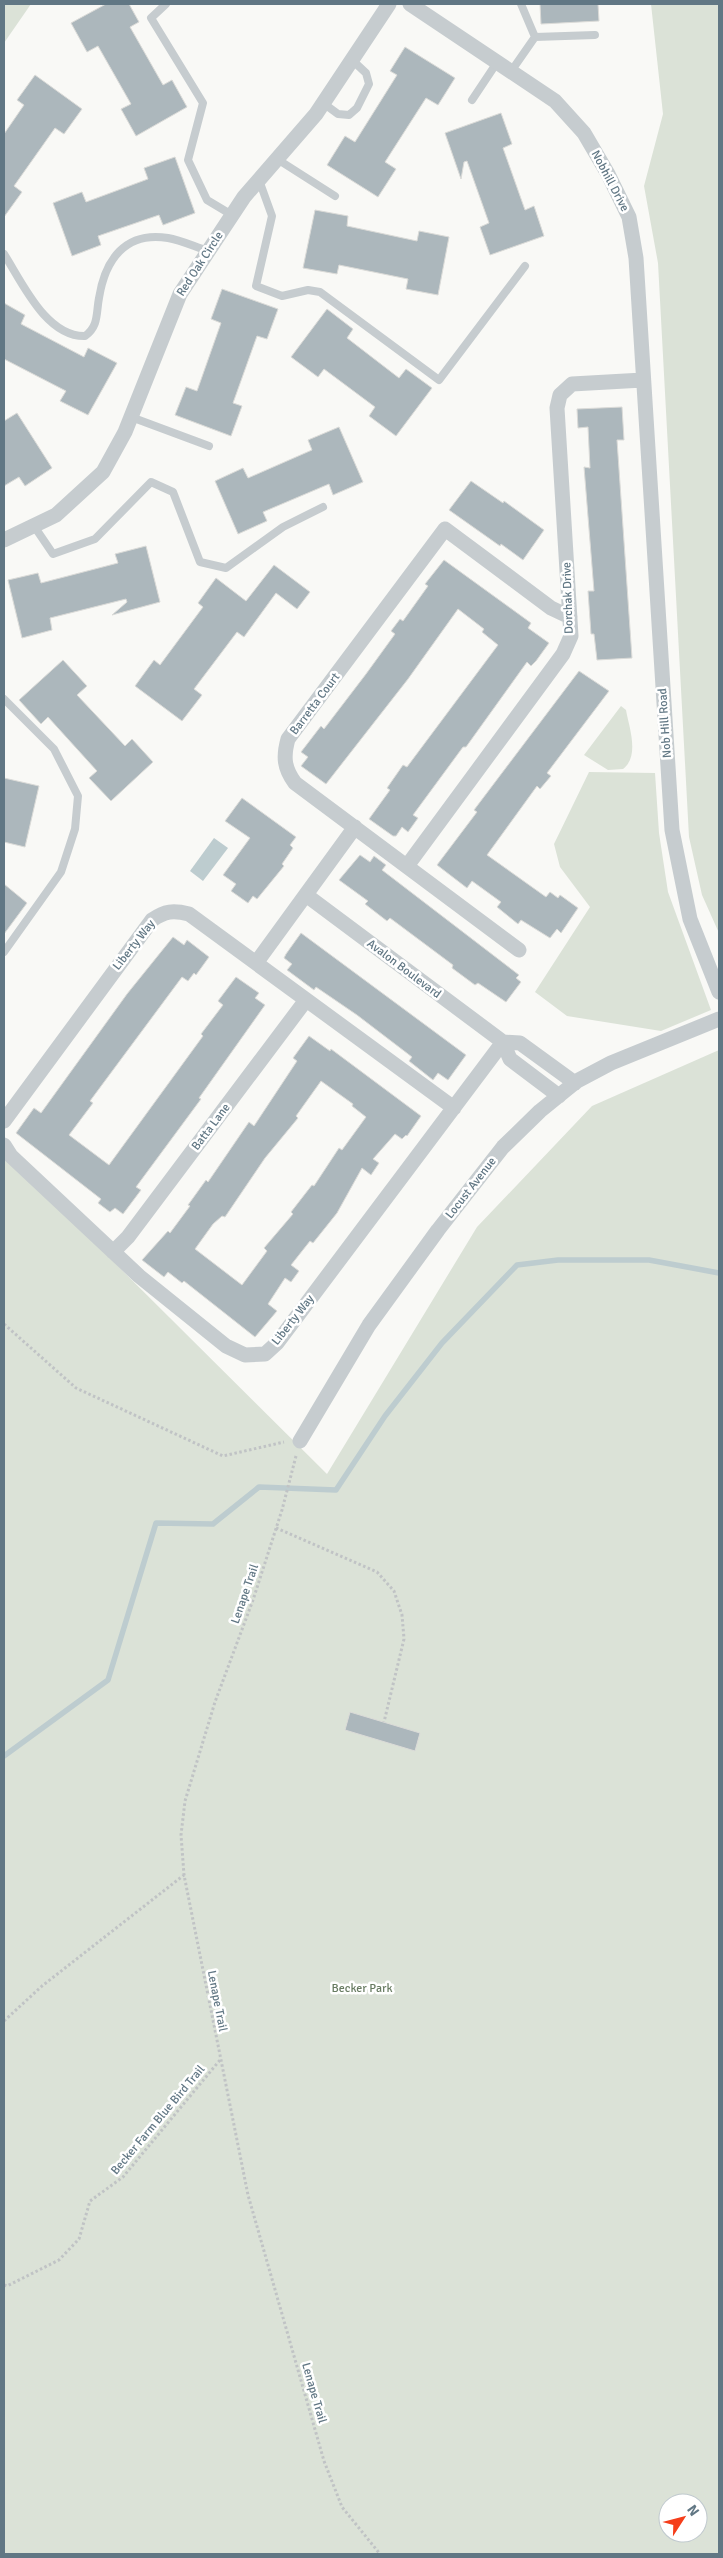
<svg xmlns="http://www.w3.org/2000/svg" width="723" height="2558" viewBox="0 0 723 2558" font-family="Signika,sans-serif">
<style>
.green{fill:#dbe2d7;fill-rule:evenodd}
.water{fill:#bdcccf}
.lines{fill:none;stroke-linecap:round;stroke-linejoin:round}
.stream{stroke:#bdcccf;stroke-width:5.5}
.building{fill:#acb7bc;stroke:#dbdbd8;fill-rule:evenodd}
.path{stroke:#c0c3c5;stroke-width:3;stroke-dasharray:2.5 2.5;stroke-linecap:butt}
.service{stroke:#c6cccf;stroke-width:8}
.minor{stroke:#c6cccf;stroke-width:15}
.labels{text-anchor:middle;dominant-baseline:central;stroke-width:5;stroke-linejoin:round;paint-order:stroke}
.street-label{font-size:12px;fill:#617784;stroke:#fff}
.park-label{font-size:12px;fill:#677b61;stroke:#fff}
</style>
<rect width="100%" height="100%" fill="#f9f9f6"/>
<path class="green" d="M4 4H31L4 43Z
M651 4H719V933L702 895 689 837 658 263 644 186 663 114Z
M621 706 626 710C629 727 640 756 623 769L608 770 584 755Z
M589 772 655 773 659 833 668 892 711 1010 661 1031 567 1016 535 992 590 907 560 867 554 844Z
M719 1050V2554H4V1153L327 1474 477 1227 592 1106ZM668 2503H698V2533H668Z"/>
<path class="water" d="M214 838 228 848 203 881 190 871Z"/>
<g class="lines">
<path class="stream" d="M4 1756 108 1680 156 1523 213 1524 259 1487 336 1490 385 1416 442 1343 517 1265 558 1260H649L719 1273"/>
</g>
<path class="building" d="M106 4H129L139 22 130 27 163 85 172 80 187 107 136 136 121 109 131 104 98 46 87 52 71 23Z
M540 4H598L599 21 541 24Z
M405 47 455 78 438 105 426 98 385 162 396 169 378 197 327 165 345 136 355 142 397 75 390 71Z
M35 75 82 109 64 134 55 128 14 186 22 192 4 217V134L24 105 17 100Z
M501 113 512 144 503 148 525 210 534 206 544 236 490 255 480 227 489 223 467 161 464 162 461 179 445 133Z
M175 157 195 213 163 225 159 215 98 236 101 245 72 256 53 203 82 192 86 202 148 179 144 168Z
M315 210 348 216 347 226 417 241 419 231 449 237 438 295 406 289 408 279 339 265 337 274 303 268Z
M222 289 278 309 267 339 257 336 233 403 242 406 231 436 175 415 186 387 197 391 221 323 211 319Z
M4 303 25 315 21 324 84 357 88 348 117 363 88 415 60 401 66 391 4 359Z
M327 309 353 329 347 338 399 378 406 369 432 388 396 436 369 416 375 407 324 369 318 377 291 357Z
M622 407 624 440H617L632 658 597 660 594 634H591L588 591H594L584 467 590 468 588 427 578 428 577 409Z
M17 413 52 468 25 486 19 477 4 486V421Z
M339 427 363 482 333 495 329 484 263 512 267 521 238 534 215 481 243 468 248 478 312 450 308 440Z
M471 481 503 503 504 501 544 530 523 560 501 544 500 546 449 510Z
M146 546 160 602 112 615 127 602 126 599 50 618 52 630 22 638 8 580 38 573 41 583 118 563 115 554Z
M444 560 531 623 528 628 549 643 536 661 531 666 527 662 466 747H463L413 815 418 818 408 832 402 827 396 836H393L369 819 390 790 387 788 403 765 407 767 498 645 482 632 484 629 458 609 408 679 326 784 301 766 308 757 301 752 321 726 324 729 366 674 395 634 391 631 400 619 403 621 428 586 425 584Z
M274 565 310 592 297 609 276 593 244 637 237 632 194 689 202 695 182 721 135 686 154 660 160 665 203 607 198 603 216 578 246 601Z
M63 660 87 686 77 695 125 746 132 739 153 762 111 801 89 778 97 771 48 717 41 724 19 700Z
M579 671 609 691 547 773 551 776 540 789 537 786 487 855 546 897 550 892 558 898 560 895 578 908 561 933 557 929 550 938 521 920 518 924 497 907 501 902 472 881 467 888 437 865 477 812 474 810Z
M4 778 39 786 25 847 4 842Z
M242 798 296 837 290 845 293 848 282 864 284 866 257 899 253 896 248 903 231 891 236 884 223 875 250 838 225 821Z
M360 855 370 862 374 856 386 865 382 870 519 975 516 978 521 982 506 1002 478 983 475 985 452 968 453 965 390 918 387 921 365 904 368 901 339 880Z
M4 884 27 903 4 934Z
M301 933 466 1055 448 1080 438 1073 433 1080 409 1061 412 1057 357 1015 316 987 314 990 287 970 292 964 284 958 286 954Z
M173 937 184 945 187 940 209 957 196 975 194 973 188 981 182 977 90 1101 93 1103 69 1135 109 1165 203 1036 201 1034 223 1005 218 1001 236 977 259 993 255 998 265 1005 199 1098 201 1099 136 1187 141 1190 123 1214 115 1208 110 1212 98 1203 101 1199 16 1133 34 1108 41 1113 127 994Z
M309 1036 330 1051 331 1049 421 1116 407 1136 406 1135 402 1139 395 1134 373 1159 379 1163 371 1175 362 1168 337 1213 313 1243 310 1241 291 1265 299 1271 291 1282 285 1278 268 1304 277 1311 255 1337 184 1281 182 1283 168 1272 164 1277 142 1260 168 1231 170 1233 190 1206 188 1205 206 1180 208 1182 249 1122 254 1126 297 1061 293 1058ZM321 1081 353 1104 352 1106 366 1117 342 1150 339 1148 314 1186 312 1185 291 1212 293 1214 264 1248 267 1251 242 1285 195 1249 213 1224 222 1216 225 1217 265 1158 298 1118 296 1116Z
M350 1712 420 1733 415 1751 345 1730Z"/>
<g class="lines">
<path class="path" d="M4 1324 76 1388 223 1456 284 1442
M296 1456 282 1510 253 1600 215 1702 185 1801 181 1835 184 1875 248 2195 324 2461 342 2507 380 2554
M276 1528 377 1572 394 1591 402 1615 404 1639 384 1722
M4 2021 42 1986 184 1875
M4 2285 7 2286 59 2260 79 2239 90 2201 123 2177 220 2060"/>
<path class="service" d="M166 4 151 18 203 103 188 160 207 200 232 215
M521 4 535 37
M512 70 535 37 595 35
M472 100 498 61
M323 103 338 114 349 115 357 108 369 84 366 73 351 59
M277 159 335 196
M259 180 272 216 256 286 282 296 308 290 320 292 439 380 525 266
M4 254C22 282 46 337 85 336 99 326 96 313 99 298 105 260 125 231 168 238 181 240 195 247 208 251
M131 417 209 446
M34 526 53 554 95 539 151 482 173 492 200 562 226 568 283 527 323 507
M4 699 54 749 78 796 75 829 61 872 4 952"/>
<path class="minor" d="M410 4 555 101 584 133 608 174 629 217 636 258 672 830 690 919 719 992
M4 540 56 515 103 472 125 432 180 294 244 197 316 114 389 4
M407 866 563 654 571 636 557 408 560 395 572 384 643 380
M306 895 503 1042 510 1059 559 1096
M519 950 295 783C284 768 283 757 288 739L445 529 551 608 570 617
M256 963 355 827
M503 1042 520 1043 575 1083
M4 1121 152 920C165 911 173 910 189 914L454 1108
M4 1145 11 1156 139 1276 226 1346 245 1355 265 1354 277 1343 503 1042
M113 1252 128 1237 306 1000
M300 1441 369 1325 438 1230 503 1147 540 1111 577 1081 611 1063 719 1019"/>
</g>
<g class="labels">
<g class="street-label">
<text transform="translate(610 181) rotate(62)">Nobhill Drive</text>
<text transform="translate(200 264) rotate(-57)">Red Oak Circle</text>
<text transform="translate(568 598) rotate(-92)">Dorchak Drive</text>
<text transform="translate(315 704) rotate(-53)">Barretta Court</text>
<text transform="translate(665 723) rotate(-94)">Nob Hill Road</text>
<text transform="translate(134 945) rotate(-52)">Liberty Way</text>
<text transform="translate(404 969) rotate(37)">Avalon Boulevard</text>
<text transform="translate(211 1127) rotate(-53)">Batta Lane</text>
<text transform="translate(471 1188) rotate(-52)">Locust Avenue</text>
<text transform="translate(293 1320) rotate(-52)">Liberty Way</text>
<text transform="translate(245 1594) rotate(-71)">Lenape Trail</text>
<text transform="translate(217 2001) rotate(79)">Lenape Trail</text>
<text transform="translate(158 2120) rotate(-50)">Becker Farm Blue Bird Trail</text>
<text transform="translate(314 2393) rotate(74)">Lenape Trail</text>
</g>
<g class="park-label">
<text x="362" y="1988">Becker Park</text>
</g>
</g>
<rect width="723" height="2558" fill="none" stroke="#617784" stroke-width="10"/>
<g transform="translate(683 2518) rotate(54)"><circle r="24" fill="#ffffff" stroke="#c0c9ce"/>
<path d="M0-4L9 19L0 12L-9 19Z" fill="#f53e1b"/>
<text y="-8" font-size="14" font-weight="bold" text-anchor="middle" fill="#617784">N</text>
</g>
</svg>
